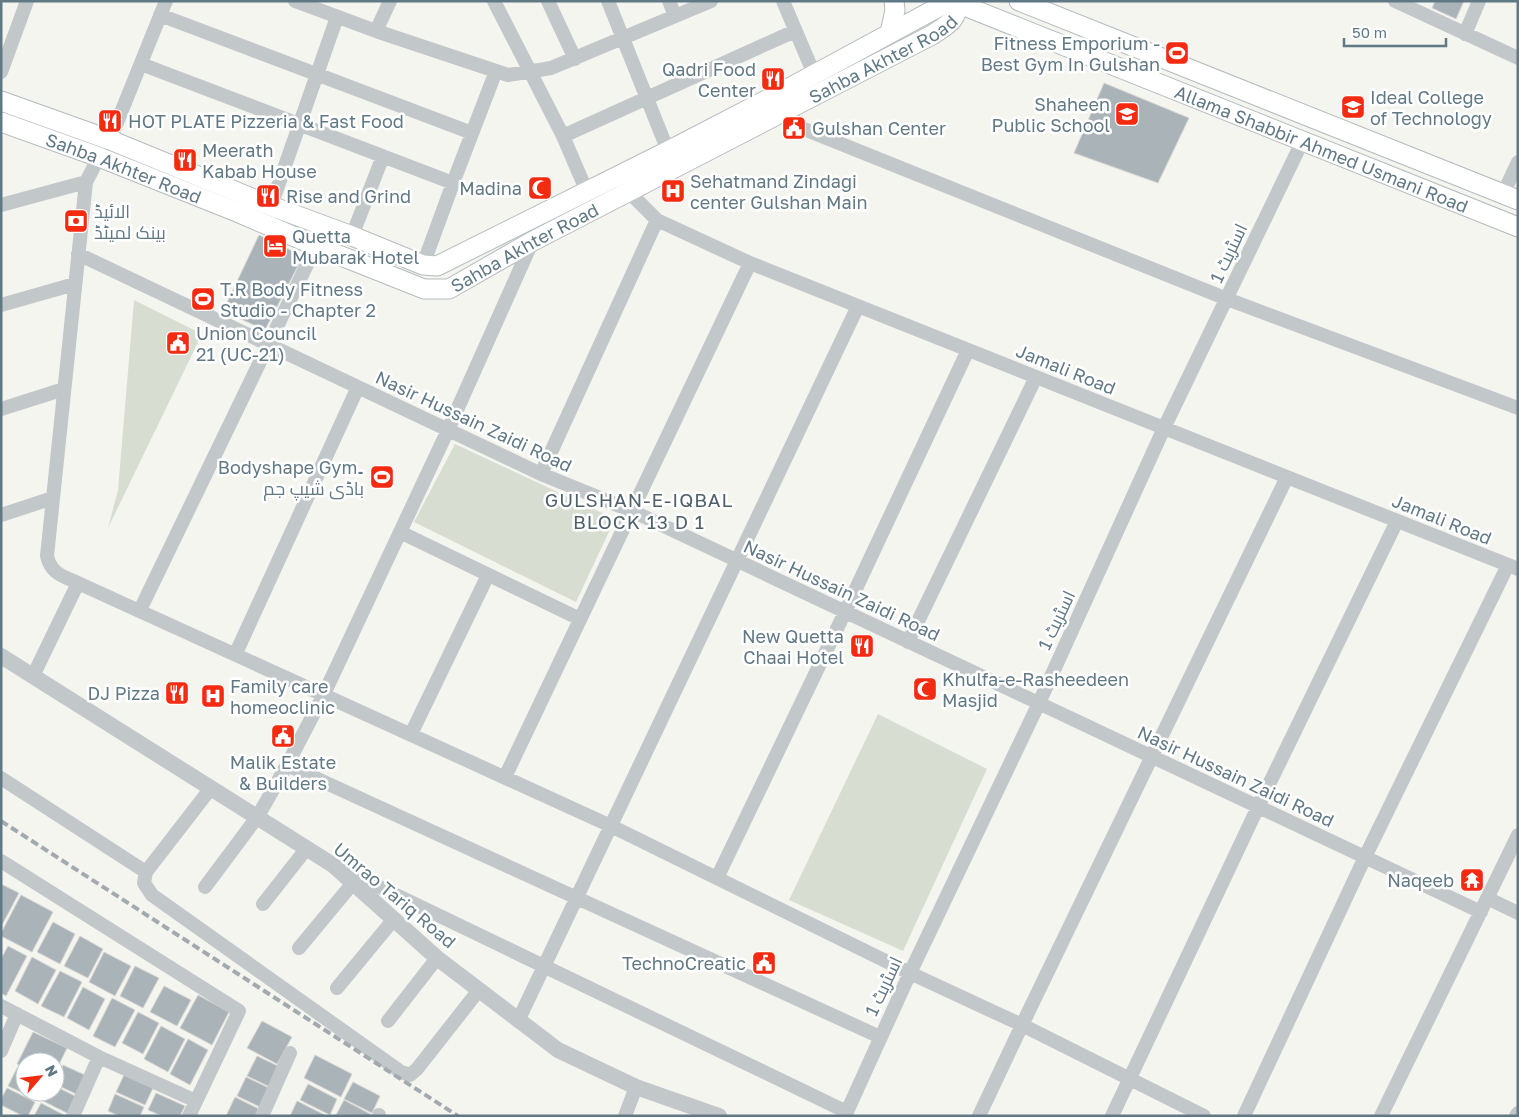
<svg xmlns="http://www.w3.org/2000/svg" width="1519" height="1117" viewBox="0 0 1519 1117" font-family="'Golos Text',Cairo,sans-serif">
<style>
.green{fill:#d7ddd1}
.building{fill:#aab4b8;stroke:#d6d6d3}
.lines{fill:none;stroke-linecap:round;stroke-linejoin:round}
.secondary-casing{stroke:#b4bbbe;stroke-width:21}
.minor{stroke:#c2c7ca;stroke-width:14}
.tertiary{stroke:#c2c7ca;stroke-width:16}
.secondary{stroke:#fff;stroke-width:19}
.rail{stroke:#a2aaaf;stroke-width:4;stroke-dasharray:8 4;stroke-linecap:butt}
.labels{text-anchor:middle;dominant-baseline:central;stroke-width:5;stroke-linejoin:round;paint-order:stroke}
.poi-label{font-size:18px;fill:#617985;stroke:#fff;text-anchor:start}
.street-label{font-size:18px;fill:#617985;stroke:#fff}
.neighbourhood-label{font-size:19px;letter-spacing:1px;fill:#4f6169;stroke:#fff}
</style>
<rect width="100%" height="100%" fill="#f5f5f0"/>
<path class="green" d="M134 300 202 334 108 528 118 490Z
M455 444 615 519 576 602 414 522Z
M878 714 987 769 903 951 789 900Z"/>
<path class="building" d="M1435 1H1464L1456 19 1432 8Z
M1104 83 1189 118 1158 183 1074 153Z
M259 235 303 256 265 330 223 311Z
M1 884 19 893 1 927Z
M21 895 53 912 32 952 1 936V933Z
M53 922 75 934 60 964 37 952Z
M80 936 103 949 88 978 64 966Z
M8 946 27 956 6 996 1 993V959Z
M104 952 131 966 115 996 89 982Z
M32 957 56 970 38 1004 15 991Z
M135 966 159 978 143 1008 120 996Z
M60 971 82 982 64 1017 41 1006Z
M164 986 191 1000 177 1026 150 1012Z
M83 987 105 999 89 1030 67 1018Z
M198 995 229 1012 212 1045 180 1028Z
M112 998 135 1010 115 1047 93 1036Z
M138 1012 159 1023 143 1054 122 1043Z
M262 1021 292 1037 277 1064 247 1048Z
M161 1026 185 1039 168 1072 144 1059Z
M33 1032 67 1048 55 1073V1062H25V1068L17 1064Z
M188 1039 208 1050 190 1085 170 1074Z
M315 1055 352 1074 341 1097 304 1078Z
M257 1056 282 1068 272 1088 247 1076Z
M63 1065 85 1075 76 1094 55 1084Z
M17 1068 25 1071V1092H44L40 1101 8 1086Z
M124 1075 153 1088 145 1105 116 1092Z
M246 1077 269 1088 260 1107 237 1096Z
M353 1082 380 1096 372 1113 344 1099Z
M308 1084 337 1099 330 1115 300 1100Z
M55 1086 77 1097 69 1114 43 1101 48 1092H55Z
M7 1088 35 1102 28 1116H23L1 1105V1099Z
M156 1093 185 1106 180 1116H162L148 1110Z
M115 1094 144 1107 140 1116H119L108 1111Z
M235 1097 259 1109 256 1116H226Z
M344 1100 372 1115V1116L336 1115Z
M297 1101 327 1116H290Z
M41 1103 66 1116H34Z"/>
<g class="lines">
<defs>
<g id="secondary">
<path id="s1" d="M952 1 1518 227"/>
<path d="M1019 1 1518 200"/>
<path d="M890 33 895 10 894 1"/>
<path d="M1 101 110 140 271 206 352 236 423 265 437 266 668 151 778 94 950 1"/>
<path id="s2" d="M1 122 99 157 237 212 316 246 424 289H449L533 241 932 35C945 26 960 20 956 1"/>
</g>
</defs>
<use href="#secondary" class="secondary-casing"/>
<path class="minor" d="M295 1 376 31 508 75 551 68 711 1
M494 1 563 136 587 192
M548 1 575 59
M608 1 668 151
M669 1 675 16
M783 1 814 74
M1395 1 1518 58
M160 15 472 133
M376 31 390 1
M1465 34 1479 1
M141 64 453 183
M1 72 27 1
M784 103 799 127 1227 299 1518 408
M563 136 795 31
M110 140 166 1
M99 157 86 182 47 556C51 574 63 576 78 583L611 826 910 973 1022 1025 1204 1116
M626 185 629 192 657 220 750 263 1518 569
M1503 194 1518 162
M1 205 86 182
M271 206 337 17
M352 236 383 156
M78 254 541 474 632 511 1481 912
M423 265 453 183 496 71
M1 305 75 284
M1 409 64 389
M541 474 657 220
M1 515 53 498
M400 532 580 619
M140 610 316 246
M908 642 1036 377
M236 653 358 387
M33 676 78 583
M411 734 488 575
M287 765 880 1037
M505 777 750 263
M1 778 146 872
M211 788 146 872 144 883 152 895 401 1072 410 1075 417 1069 479 990
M1 861 239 1011 189 1116
M342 869 847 1112
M717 878 845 612 968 350
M205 887 258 816 287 765 324 694 448 430 533 240
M1487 898 1518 913
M263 904 307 848
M299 948 353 883
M337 988 394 919
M1 1006 99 1057 196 1101
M388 1021 437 958
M518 1021 858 306
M1 1051 17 1014
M73 1116 99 1057
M262 1116 290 1053
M379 1116V1115
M625 1116 636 1087
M845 1116 910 973 1039 703 1164 428 1303 140
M979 1116 1022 1025 1287 477
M1112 1116 1258 807 1397 521
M1244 1116 1365 857 1508 565
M1381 1116 1518 835
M1516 1116 1518 1113"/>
<path class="tertiary" d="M1 656 333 865 437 958 558 1050 636 1087 719 1116"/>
<use href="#secondary" class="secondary"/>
<path class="rail" d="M1 821 458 1116"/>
</g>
<defs>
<symbol id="stadium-square" viewBox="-11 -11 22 22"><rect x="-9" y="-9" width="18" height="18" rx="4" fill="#f42a11" stroke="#fff"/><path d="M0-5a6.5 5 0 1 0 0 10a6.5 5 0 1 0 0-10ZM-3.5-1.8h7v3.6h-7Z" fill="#fff"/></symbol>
<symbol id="restaurant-square" viewBox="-11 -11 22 22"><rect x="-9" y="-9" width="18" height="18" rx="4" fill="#f42a11" stroke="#fff"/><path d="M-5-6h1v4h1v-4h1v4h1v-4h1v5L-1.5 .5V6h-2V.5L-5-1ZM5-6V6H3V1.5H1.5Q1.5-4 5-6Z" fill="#fff"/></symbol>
<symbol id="university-square" viewBox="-11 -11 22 22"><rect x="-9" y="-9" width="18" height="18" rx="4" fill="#f42a11" stroke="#fff"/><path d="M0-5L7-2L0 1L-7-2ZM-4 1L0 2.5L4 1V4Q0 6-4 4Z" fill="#fff"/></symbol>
<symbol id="school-square" viewBox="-11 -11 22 22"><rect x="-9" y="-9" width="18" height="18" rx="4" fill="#f42a11" stroke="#fff"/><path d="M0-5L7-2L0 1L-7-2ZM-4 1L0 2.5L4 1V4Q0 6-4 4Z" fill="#fff"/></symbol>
<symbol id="civic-square" viewBox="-11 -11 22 22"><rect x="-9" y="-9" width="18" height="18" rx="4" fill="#f42a11" stroke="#fff"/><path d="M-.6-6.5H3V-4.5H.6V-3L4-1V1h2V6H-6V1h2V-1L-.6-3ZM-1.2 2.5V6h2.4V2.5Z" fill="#fff"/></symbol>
<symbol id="mosque-square" viewBox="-11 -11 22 22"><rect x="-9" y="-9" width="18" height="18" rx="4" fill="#f42a11" stroke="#fff"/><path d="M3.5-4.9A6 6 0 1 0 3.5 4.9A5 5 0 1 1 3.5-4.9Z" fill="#fff"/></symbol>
<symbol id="hospital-square" viewBox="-11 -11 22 22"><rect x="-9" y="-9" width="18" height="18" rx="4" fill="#f42a11" stroke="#fff"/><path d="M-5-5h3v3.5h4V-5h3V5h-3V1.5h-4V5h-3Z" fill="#fff"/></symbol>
<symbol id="bank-square" viewBox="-11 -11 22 22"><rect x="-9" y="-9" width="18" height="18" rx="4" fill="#f42a11" stroke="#fff"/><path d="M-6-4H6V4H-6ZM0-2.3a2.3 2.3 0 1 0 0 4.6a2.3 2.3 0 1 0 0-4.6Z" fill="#fff"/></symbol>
<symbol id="hotel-square" viewBox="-11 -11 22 22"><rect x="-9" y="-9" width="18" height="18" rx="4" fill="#f42a11" stroke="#fff"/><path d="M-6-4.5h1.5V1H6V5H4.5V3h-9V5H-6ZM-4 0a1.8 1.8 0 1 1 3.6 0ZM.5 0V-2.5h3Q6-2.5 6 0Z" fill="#fff"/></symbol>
<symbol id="temple-square" viewBox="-11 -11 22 22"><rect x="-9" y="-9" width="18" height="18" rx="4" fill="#f42a11" stroke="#fff"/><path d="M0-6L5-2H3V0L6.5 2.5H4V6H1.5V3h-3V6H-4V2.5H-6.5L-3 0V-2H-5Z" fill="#fff"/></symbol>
</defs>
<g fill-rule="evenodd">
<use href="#stadium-square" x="1163" y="39" width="28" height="28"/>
<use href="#restaurant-square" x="759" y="65" width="28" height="28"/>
<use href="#university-square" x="1339" y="93" width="28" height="28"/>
<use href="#school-square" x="1113" y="100" width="28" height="28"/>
<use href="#restaurant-square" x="96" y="107" width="28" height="28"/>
<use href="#civic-square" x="780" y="114" width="28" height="28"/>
<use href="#restaurant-square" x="171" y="146" width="28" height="28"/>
<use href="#mosque-square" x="526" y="174" width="28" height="28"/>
<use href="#hospital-square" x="659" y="177" width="28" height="28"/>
<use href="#restaurant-square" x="254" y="182" width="28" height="28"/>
<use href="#bank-square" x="62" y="207" width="28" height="28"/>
<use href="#hotel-square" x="261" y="232" width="28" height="28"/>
<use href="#stadium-square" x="189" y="285" width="28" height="28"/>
<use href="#civic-square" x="164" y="329" width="28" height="28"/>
<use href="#stadium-square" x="368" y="463" width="28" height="28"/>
<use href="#restaurant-square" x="848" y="632" width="28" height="28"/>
<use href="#mosque-square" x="911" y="675" width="28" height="28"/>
<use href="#restaurant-square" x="163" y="679" width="28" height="28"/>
<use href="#hospital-square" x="199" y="682" width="28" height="28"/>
<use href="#civic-square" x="269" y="722" width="28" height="28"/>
<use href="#temple-square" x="1458" y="866" width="28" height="28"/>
<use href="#civic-square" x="750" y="949" width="28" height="28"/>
</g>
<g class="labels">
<g class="poi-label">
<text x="1160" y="43" text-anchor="end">Fitness Emporium -<tspan x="1160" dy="21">Best Gym In Gulshan</tspan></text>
<text x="756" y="69" text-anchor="end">Qadri Food<tspan x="756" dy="21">Center</tspan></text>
<text x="1370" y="97">Ideal College<tspan x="1370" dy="21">of Technology</tspan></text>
<text x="1110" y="104" text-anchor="end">Shaheen<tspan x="1110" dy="21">Public School</tspan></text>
<text x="128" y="121">HOT PLATE Pizzeria &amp; Fast Food</text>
<text x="812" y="128">Gulshan Center</text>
<text x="202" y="150">Meerath<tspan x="202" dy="21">Kabab House</tspan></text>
<text x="690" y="181">Sehatmand Zindagi<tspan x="690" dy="21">center Gulshan Main</tspan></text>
<text x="522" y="188" text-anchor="end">Madina</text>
<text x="286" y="196">Rise and Grind</text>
<text x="94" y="211">الائیڈ<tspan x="94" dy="21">بینک لمیٹڈ</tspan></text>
<text x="292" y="236">Quetta<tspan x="292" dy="21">Mubarak Hotel</tspan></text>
<text x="220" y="289">T.R Body Fitness<tspan x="220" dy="21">Studio - Chapter 2</tspan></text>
<text x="196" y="333">Union Council<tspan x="196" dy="21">21 (UC-21)</tspan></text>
<text x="364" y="467" text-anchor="end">Bodyshape Gym۔<tspan x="364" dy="21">باڈی شیپ جم</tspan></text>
<text x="844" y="636" text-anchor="end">New Quetta<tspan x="844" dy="21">Chaai Hotel</tspan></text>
<text x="942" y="679">Khulfa-e-Rasheedeen<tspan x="942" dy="21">Masjid</tspan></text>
<text x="230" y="686">Family care<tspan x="230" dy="21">homeoclinic</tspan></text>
<text x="160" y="693" text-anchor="end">DJ Pizza</text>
<text x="283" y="762" text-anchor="middle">Malik Estate<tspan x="283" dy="21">&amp; Builders</tspan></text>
<text x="1454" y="880" text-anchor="end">Naqeeb</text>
<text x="746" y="963" text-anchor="end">TechnoCreatic</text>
</g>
<g class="street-label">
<text stroke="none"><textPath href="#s2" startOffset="971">Sahba Akhter Road</textPath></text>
<text stroke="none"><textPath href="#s1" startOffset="398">Allama Shabbir Ahmed Usmani Road</textPath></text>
<text stroke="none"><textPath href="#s2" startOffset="131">Sahba Akhter Road</textPath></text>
<text stroke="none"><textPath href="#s2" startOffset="566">Sahba Akhter Road</textPath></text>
<text transform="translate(1228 253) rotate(-65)">اسٹریٹ 1</text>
<text transform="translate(1066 369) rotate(22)">Jamali Road</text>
<text transform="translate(474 421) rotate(25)">Nasir Hussain Zaidi Road</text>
<text transform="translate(1442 519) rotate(22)">Jamali Road</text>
<text transform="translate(842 590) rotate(25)">Nasir Hussain Zaidi Road</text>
<text transform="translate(1056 620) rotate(-65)">اسٹریٹ 1</text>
<text transform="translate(1236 776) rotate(25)">Nasir Hussain Zaidi Road</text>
<text transform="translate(395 895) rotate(40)">Umrao Tariq Road</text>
<text transform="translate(883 986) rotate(-65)">اسٹریٹ 1</text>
</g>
<g class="neighbourhood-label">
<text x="639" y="499">GULSHAN-E-IQBAL<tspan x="639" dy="22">BLOCK 13 D 1</tspan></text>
</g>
</g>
<rect width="1519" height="1117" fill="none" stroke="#617985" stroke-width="5"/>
<g transform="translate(40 1077) rotate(62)"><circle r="24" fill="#ffffff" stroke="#c0c9ce"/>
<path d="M0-4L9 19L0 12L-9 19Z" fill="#f42a11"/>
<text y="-8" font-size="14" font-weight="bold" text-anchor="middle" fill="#617985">N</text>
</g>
<path d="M1344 38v8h102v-8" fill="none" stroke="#617985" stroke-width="2.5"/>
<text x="1352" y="38" font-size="15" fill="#617985" stroke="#ffffff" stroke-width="4" paint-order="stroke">50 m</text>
</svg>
